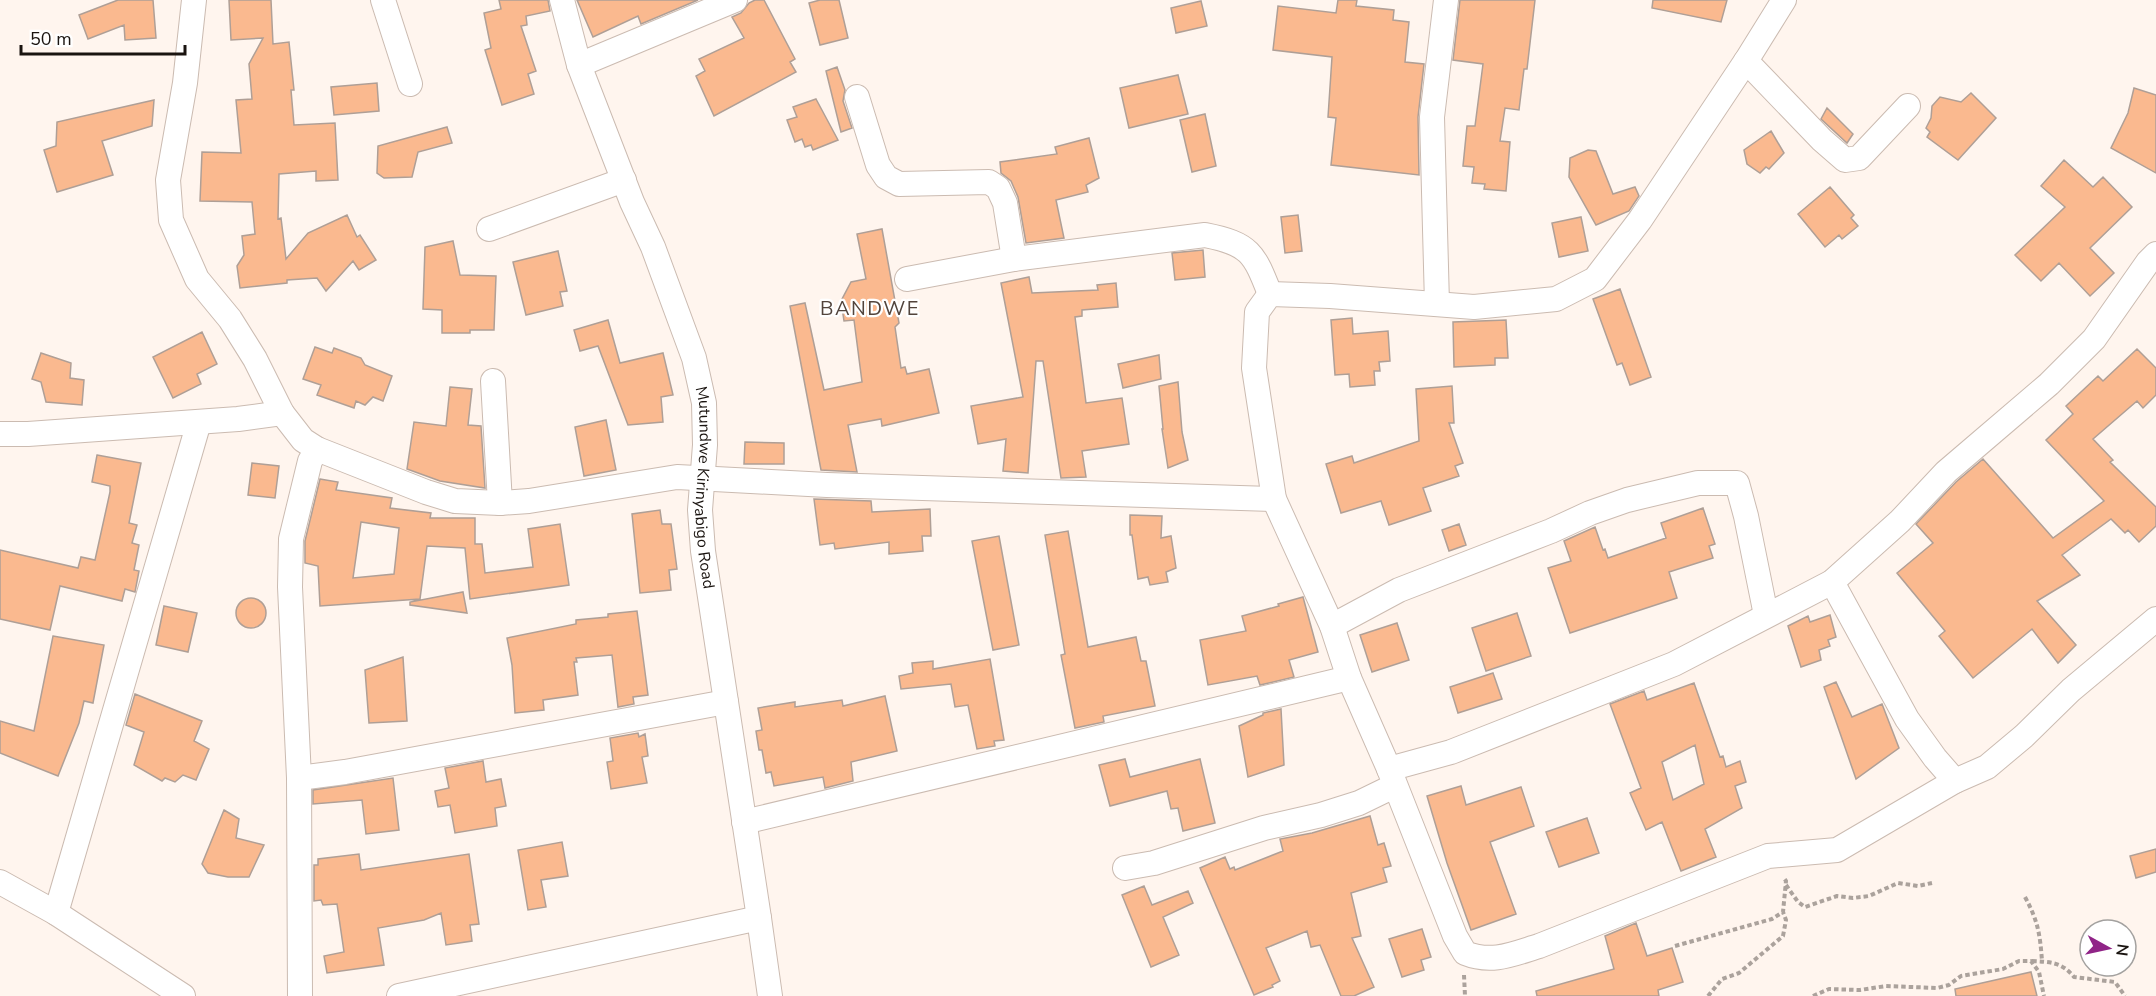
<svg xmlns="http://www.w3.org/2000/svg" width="2156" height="996" viewBox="0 0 2156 996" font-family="'Nunito Sans',sans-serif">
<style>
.building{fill:#fab98f;stroke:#af9f96;stroke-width:1.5;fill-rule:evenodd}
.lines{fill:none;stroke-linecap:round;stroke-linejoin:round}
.minor-casing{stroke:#cbbbb1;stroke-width:26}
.path{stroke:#aba29c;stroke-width:4;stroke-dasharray:4.5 3;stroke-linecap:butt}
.minor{stroke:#fff;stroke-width:24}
.labels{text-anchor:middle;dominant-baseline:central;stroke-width:4.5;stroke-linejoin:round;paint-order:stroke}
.street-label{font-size:16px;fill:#1a1410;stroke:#fff}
.quarter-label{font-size:20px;letter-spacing:1.5px;fill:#52443c;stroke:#fff}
</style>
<rect width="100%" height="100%" fill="#fff5ee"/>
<path class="building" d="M118 0H153L156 38 125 40 124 25 88 39 79 15Z
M229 0H271L273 44 289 42 294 90H291L294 125 335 123 338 180 316 181V171L279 174 278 219 281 218 286 259 308 233 347 215 357 237 360 235 376 260 359 270 353 261 326 291 317 278 287 280V283L240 288 237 266 244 255 242 236 255 234 252 202 200 201 202 152 241 153 236 100 252 99 249 64 263 38 231 40Z
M499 0H548L550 11 526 16 527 25 521 26 536 71 528 74 534 94 502 105 485 50 491 48 484 13 501 9Z
M577 0H698L641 24 638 16 593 37Z
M755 0H764L795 59 790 62 796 72 714 116 696 76 705 71 699 59 744 38 732 17 741 13 749 3Z
M820 0H839L848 38 820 45 809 3Z
M1338 0H1357L1356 6 1394 10 1393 20 1409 22 1405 62 1424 64 1418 117 1419 175 1331 165 1336 118 1328 117 1332 57 1273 50 1278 6 1336 13Z
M1460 0H1535L1527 69H1524L1519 110 1505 108 1500 141 1510 142 1506 191 1484 189 1485 184 1472 183 1474 167 1463 166 1467 126H1475L1483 64 1453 60Z
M1653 0H1727L1721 22 1652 8Z
M1201 1 1207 26 1176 33 1171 8Z
M837 67 845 90 843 101 852 128 841 132 826 71Z
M1178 75 1188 114 1129 128 1120 88Z
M377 83 379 111 334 115 331 87Z
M2134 88 2156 95V173L2111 148 2128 113Z
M1971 93 1996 118 1958 160 1927 137 1930 132 1926 128 1931 118 1932 106 1940 97 1961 102Z
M816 99 838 140 813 150 811 145 805 147 802 139 795 142 787 120 797 117 793 107Z
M154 100 152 126 102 141 113 175 57 192 44 150 56 146 57 122Z
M1827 108 1853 134 1847 143 1821 119Z
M1205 114 1216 166 1192 172 1180 120Z
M447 127 452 143 418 152 412 177 384 178 377 173 378 146Z
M1771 131 1784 153 1769 169 1766 167 1760 173 1747 164 1744 150Z
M1089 138 1099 178 1086 185 1088 192 1056 200 1064 238 1026 243 1018 197 1011 181 1001 173 1000 162 1057 154 1055 147Z
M1588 150 1596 151 1613 194 1635 187 1639 196 1629 211 1596 225 1569 177 1570 158Z
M2064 160 2093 187 2103 177 2132 207 2090 248 2114 273 2090 296 2059 263 2041 281 2015 255 2065 207 2041 186Z
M1830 187 1854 215 1851 218 1858 226 1842 239 1839 235 1825 247 1798 214Z
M1298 215 1302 251 1285 253 1281 217Z
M1581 217 1588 251 1559 257 1552 223Z
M882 229 899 323 895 327 901 368 905 367 907 374 929 369 939 413 882 426 881 419 848 425 857 472 821 470 790 306 805 303 824 390 862 382 854 320 844 321 841 301 851 282 866 279 857 234Z
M453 241 460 275 496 276 494 330H470V333H442V310L423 309 425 247Z
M1203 250 1205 277 1175 280 1172 253Z
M558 251 567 291 560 292 563 306 526 315 513 262Z
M1029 277 1032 293 1098 290 1097 285 1116 283 1118 307 1082 310V316L1075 317 1086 403 1122 398 1129 444 1082 451 1086 477 1061 478 1043 361H1036L1028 473 1003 471 1006 439 978 444 971 406 1023 397 1001 283Z
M1620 289 1651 377 1630 385 1622 363 1617 365 1593 299Z
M1352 318 1353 334 1388 331 1390 361 1379 362 1380 371H1374L1375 385 1350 387 1349 374 1335 375 1331 320Z
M608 320 620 363 663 353 673 395 661 397 663 422 628 425 598 346 580 351 574 330Z
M1506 320 1508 358H1495V365L1454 367 1453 322Z
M202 332 217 364 197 374 201 384 173 398 153 357Z
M315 347 332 353 334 348 361 358 365 365 392 376 383 401 373 397 365 405 356 401 354 408 317 395 321 385 303 379Z
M2137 349 2156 368V395L2143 408 2137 401 2093 439 2113 460 2110 462 2156 507V526L2139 542 2128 530 2125 533 2111 519 2062 555 2080 575 2037 601 2076 645 2058 663 2032 629 1973 678 1939 636 1945 631 1897 573 1933 543 1916 524 1956 482 1983 459 2053 538 2104 501 2046 440 2073 414 2066 406 2098 376 2103 381Z
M41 353 71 363 70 378 84 380 82 405 46 402 41 382 32 379Z
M1159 355 1161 379 1123 388 1118 364Z
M1178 382 1182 432 1188 460 1168 468 1162 429H1163L1159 386Z
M1452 386 1454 423H1449L1463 463 1455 466 1459 476 1423 488 1431 511 1389 525 1381 501 1341 513 1326 464 1352 456 1354 463 1419 441 1416 389Z
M450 387 472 389 468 425 481 426 485 488 440 481 407 469 414 422 446 426Z
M606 420 616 470 584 476 575 427Z
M745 442 784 443V464H744Z
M97 455 141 463 129 523 137 525 132 543 139 545 134 570 139 571 135 592 125 589 122 601 60 586 50 630 0 619V550L78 568 81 557 95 560 110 492V486L92 482Z
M252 463 279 466 275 498 248 495Z
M320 479 338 482 336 490 392 498 390 508 431 513 430 518H475V544H482L485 573 533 567 528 529 560 524 569 585 470 599 465 548 427 546 420 599 320 606 318 566 305 563V541ZM361 522 399 528 394 574 353 578Z
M814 499 871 501 872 512 930 509 931 536H922L923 551 889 554V542L835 549 834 543 820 545Z
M1703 508 1715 544 1709 546 1713 558 1669 572 1677 598 1570 633 1548 568 1571 561 1564 541 1595 527 1603 550 1605 549 1608 558 1666 538 1661 523Z
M660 510 662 524H671L677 569 669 570 671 590 640 593 632 514Z
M1130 515 1162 516 1161 538 1171 536 1176 568 1166 572 1168 582 1150 585 1148 577 1138 579 1132 535H1130Z
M1459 524 1466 545 1449 551 1442 530Z
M1068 531 1088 647 1136 637 1141 661H1146L1155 706 1103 716 1104 722 1075 728 1061 655 1065 654 1045 535Z
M999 536 1019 645 993 650 972 541Z
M463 592 467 613 410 605V602Z
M1303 597 1318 652 1289 660 1294 677 1260 685 1257 676 1208 685 1200 640 1246 631 1242 616 1279 606 1278 604Z
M236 613a15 15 0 1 1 30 0a15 15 0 1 1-30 0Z
M164 606 197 613 188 652 156 645Z
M637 611 648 695 633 697 634 704 618 707 612 655 576 658 577 662H574L578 695 543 700 544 710 515 713 512 665 507 638 576 624V620L608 617V614Z
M1517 613 1531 656 1486 671 1472 628Z
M1830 615 1836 637 1828 640 1830 646 1819 650 1821 660 1801 667 1788 626 1808 616 1810 622Z
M1397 623 1409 660 1372 672 1360 635Z
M53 636 104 645 93 703 84 701 79 723 58 776 0 753V721L34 731Z
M403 657 407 721 369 723 365 670Z
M990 659 1004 740 994 741 995 746 977 749 968 705 955 707 951 684 901 689 899 676 913 673 912 663 933 661V669Z
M1493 673 1502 699 1458 713 1450 687Z
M1836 682 1852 717 1882 704 1899 748 1856 779 1824 687Z
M1694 683 1720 757 1723 756 1726 767 1740 761 1746 782 1735 786 1742 808 1705 829 1716 857 1681 871 1662 822 1646 830 1630 793 1641 788 1610 704 1644 691 1647 700ZM1695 745 1704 784 1673 800 1662 762Z
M135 694 202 721 194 741 209 749 196 780 183 775 175 782 165 778 162 781 134 765 144 732 126 725Z
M885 696 897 751 851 762 853 781 825 788 823 777 774 786 771 772 766 773 762 750H759L756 731 762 730 758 708 795 702V707L842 700 843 706Z
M1281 709 1284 765 1248 777 1239 726 1263 715V713Z
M638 733 639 737 645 734 648 756 642 757 647 783 611 789 607 762 613 761 610 738Z
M1125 759 1130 777 1200 759 1215 823 1183 831 1178 808 1171 809 1167 791 1110 806 1099 765Z
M483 761 486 782 501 779 506 806 495 808 497 826 455 833 450 805 438 807 435 791 449 788 445 768Z
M393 778 399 830 366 834 362 800 313 804V790Z
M1461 786 1466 805 1521 787 1534 826 1490 842 1516 914 1471 930 1447 863 1427 796Z
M224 810 239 819 236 838 264 845 249 877H228L208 873 202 864Z
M1370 816 1378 845 1384 843 1391 866 1383 868 1387 882 1351 893 1361 936 1352 938 1374 987 1354 996H1341L1320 945 1311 947 1307 931 1266 948 1280 981 1272 985 1273 987 1254 995 1200 868 1225 857 1230 869 1234 867 1235 870 1283 851 1280 839 1312 833Z
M1587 818 1599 853 1559 867 1546 832Z
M562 842 568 876 541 880 546 907 528 910 518 850Z
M2156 849V872L2136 878 2130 856Z
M359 854 361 870 469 854 479 924 470 925 472 941 446 945 441 913 424 920 378 928 384 965 327 973 324 956 344 952 337 904 323 905 321 900 314 901V865H318V859Z
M1144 886 1152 905 1188 891 1193 903 1163 917 1179 955 1151 967 1122 895Z
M1636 923 1647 956 1672 948 1683 982 1658 990 1659 996H1537L1536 991 1614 969 1605 936Z
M1422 929 1431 957 1421 960 1424 970 1402 977 1389 939Z
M2031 972 2037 996H1956L1955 989Z"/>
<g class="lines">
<defs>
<g id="minor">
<path d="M194 0 185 83 168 180 171 220 197 279 230 319 255 359 282 413 303 440 317 449 426 492 455 501 500 503 529 501 677 477 827 485 1274 499"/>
<path d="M383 0 410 84"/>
<path id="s1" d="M562 0 579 65 632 202 653 247 694 358 704 403 705 445 700 510 703 551 759 918 770 996"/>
<path d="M1784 0 1746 61 1640 220 1595 279 1556 299 1474 307 1330 296 1270 294 1257 312 1254 368 1274 499 1332 626 1349 678 1389 769 1455 936 1465 953C1492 964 1513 954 1539 946L1768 856 1837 850 1955 781"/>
<path d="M1746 61 1822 140 1845 160 1859 158 1908 106"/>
<path d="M579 65 735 0"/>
<path d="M857 97 878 165 886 177 899 184 989 182 998 188 1005 203 1014 259"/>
<path d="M489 229 624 180"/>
<path d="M907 279 1014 259 1205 235C1250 244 1254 253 1270 294"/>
<path d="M1437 304 1432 117 1446 0"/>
<path d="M493 381 500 503"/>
<path d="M0 434H28L238 419 282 413"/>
<path d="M1832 582 1907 719 1935 758 1955 781 1987 767 2024 736 2071 690 2156 619"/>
<path d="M1332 626 1399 590 1551 531 1590 513 1627 500 1698 483H1737L1746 516 1766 615"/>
<path d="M1389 769 1451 752 1674 664 1832 582 1900 521 1946 472 2049 384 2094 339 2148 262 2156 254"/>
<path d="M299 778 345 772 726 702"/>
<path d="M744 822 1349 678"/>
<path d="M1125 868 1154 863 1264 828 1321 815 1359 803 1394 786"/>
<path d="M0 882 56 913 183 996"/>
<path d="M56 913 199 422"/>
<path d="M300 996 299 778 290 587 291 539 310 461 317 449"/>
<path d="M399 996 759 918"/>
</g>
</defs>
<use href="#minor" class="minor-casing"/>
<path class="path" d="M1786 885 1798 902 1805 907 1837 896 1853 898 1869 896 1898 883 1918 886 1932 883
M2025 897C2038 921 2040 934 2042 961
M1675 946 1772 919 1783 912 1786 881 1783 877
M2032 961C2050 962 2062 962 2074 977L2115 982 2125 996
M1464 975 1465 996
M1708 996 1722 979 1739 973 1783 936 1786 920 1783 912
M1813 996 1829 989 1860 990 1886 986 1937 988 1949 985 1961 976 2003 969 2019 961H2031L2039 972 2044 996"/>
<use href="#minor" class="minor"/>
</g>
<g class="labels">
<g class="street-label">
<text stroke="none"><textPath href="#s1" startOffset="513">Mutundwe Kirinyabigo Road</textPath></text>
</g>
<g class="quarter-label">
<text x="870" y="308">BANDWE</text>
</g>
</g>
<g transform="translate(2108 948) rotate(98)"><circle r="28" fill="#ffffff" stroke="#a3a19f" stroke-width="1.5"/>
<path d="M0-4.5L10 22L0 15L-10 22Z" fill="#902487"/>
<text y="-9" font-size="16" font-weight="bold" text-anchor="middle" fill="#1a1410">N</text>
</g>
<path d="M21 45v9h164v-9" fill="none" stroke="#1a1410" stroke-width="3"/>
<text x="30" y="45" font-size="18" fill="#1a1410" stroke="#ffffff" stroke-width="4.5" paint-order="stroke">50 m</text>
</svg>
